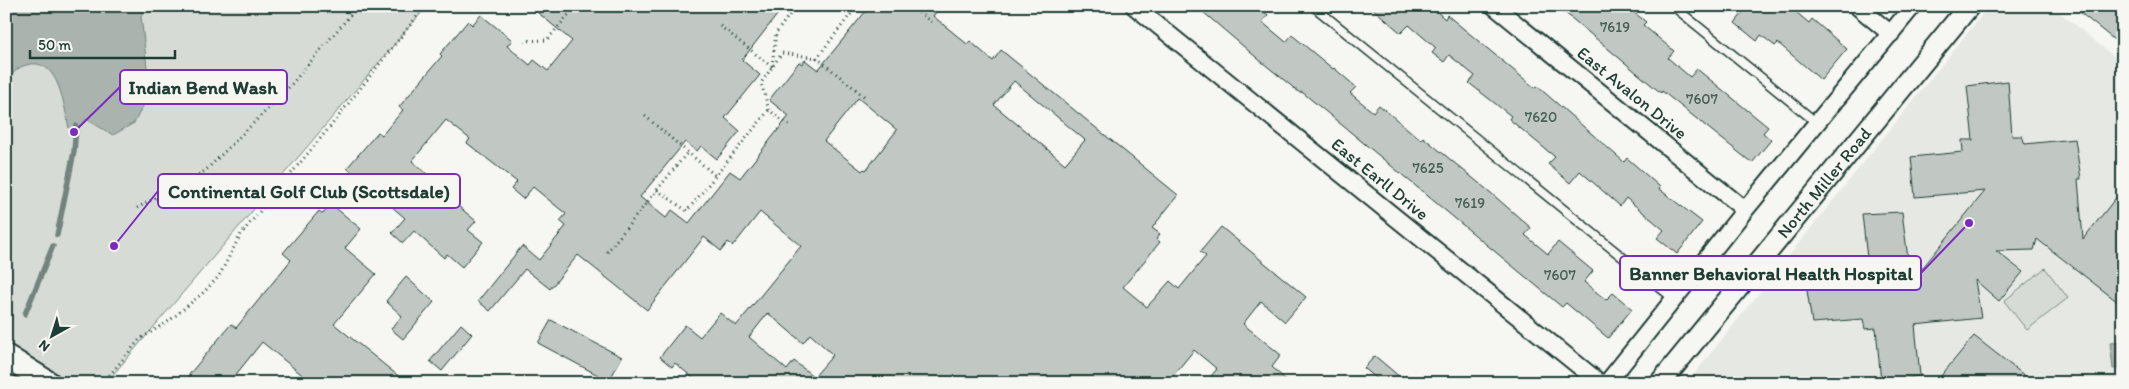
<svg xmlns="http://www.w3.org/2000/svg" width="2129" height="389" viewBox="0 0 2129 389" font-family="Itim,sans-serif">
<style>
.built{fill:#e6e8e4}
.green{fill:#d6dbd6;stroke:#7a8c85}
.water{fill:#aab3ae;stroke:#72847d}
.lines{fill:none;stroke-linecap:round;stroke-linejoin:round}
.stream{stroke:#72847d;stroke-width:5.5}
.building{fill:#c1c8c3;stroke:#1f3d34;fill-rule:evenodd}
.service-casing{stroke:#1f3d34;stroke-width:11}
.minor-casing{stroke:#1f3d34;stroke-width:20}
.tertiary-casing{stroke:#1f3d34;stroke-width:24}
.secondary-casing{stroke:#1f3d34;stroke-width:26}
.path{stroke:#1f3d34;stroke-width:3;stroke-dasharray:1 4;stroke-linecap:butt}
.service{stroke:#f6f6f2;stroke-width:8}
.minor{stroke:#f6f6f2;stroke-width:16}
.tertiary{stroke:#f6f6f2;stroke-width:20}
.secondary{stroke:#f6f6f2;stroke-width:22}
.labels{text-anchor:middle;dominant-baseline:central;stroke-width:4;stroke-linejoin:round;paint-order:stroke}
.number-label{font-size:15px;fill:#486058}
.street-label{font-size:18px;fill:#1f3d34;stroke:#f6f6f2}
.leader{fill:none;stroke:#7b2cbf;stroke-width:2}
.callout-dot{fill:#7b2cbf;stroke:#f6f6f2;stroke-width:2}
.callout{fill:#f6f6f2;stroke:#7b2cbf;stroke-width:2}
.callout-label{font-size:19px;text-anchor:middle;font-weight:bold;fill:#1f3d34}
</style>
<rect width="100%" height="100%" fill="#f6f6f2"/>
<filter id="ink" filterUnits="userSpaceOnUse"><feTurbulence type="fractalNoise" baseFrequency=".02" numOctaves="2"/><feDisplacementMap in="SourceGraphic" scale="10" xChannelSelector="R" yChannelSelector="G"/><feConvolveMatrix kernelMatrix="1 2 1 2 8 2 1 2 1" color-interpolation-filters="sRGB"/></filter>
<g filter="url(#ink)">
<path class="built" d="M1989 6H2052L2123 64V383H1687Z"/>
<path class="green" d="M6 6H427L106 383H6Z
M2045 268 2068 298 2027 330 2004 301Z"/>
<path class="water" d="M6 6H147L141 16 150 93 134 123 113 135 86 119 74 132 69 128C64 107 59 55 26 65 13 69 9 78 6 91Z
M2123 342V368L2113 369 2110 343Z"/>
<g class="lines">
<path class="stream" d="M57 235 74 152 76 126
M25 314 53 246"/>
</g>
<path class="building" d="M530 6H784L742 60 760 75 725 118 740 131 717 159 701 146 697 151 685 142 640 197 666 218 672 210 689 223 730 171 740 178 789 116 769 100 799 62 802 64 805 60 818 70 870 6H941L933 16 967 44 970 41 993 61 1001 50 1178 195 1152 228 1160 234 1156 239 1160 242 1123 287 1147 307 1170 281 1179 289 1206 256 1200 252 1221 227 1306 297 1285 322 1261 301 1243 324 1281 355 1272 367 1289 383H1219L1211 376 1217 369 1194 350 1167 383H699L675 363 672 367 660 357 685 325 700 337 720 313 736 326 801 246 760 212 733 246 728 242 721 251 704 237 647 310 578 255 550 289 525 269 490 311 478 301 522 246 539 260 566 226 560 221 566 214 533 187 523 199 511 189 517 182 467 143 470 139 446 120 412 161 436 182 443 174 455 184 445 195 476 221 468 230 483 242 462 267 447 254 444 258 414 231 403 243 392 233 405 218 347 168 378 132 382 135 403 110 399 107 442 56 440 54 468 21 472 25 481 15 512 40 507 46 530 65 534 60 548 71 572 41ZM1014 81 1085 140 1065 164 994 105ZM858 98 897 130 866 170 864 169 862 171 824 141ZM768 313 803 343 810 334 833 355 814 377 794 361 787 370 749 337Z
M1196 6H1257L1268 15 1262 22 1286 42 1292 35 1333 69 1334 68 1356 87 1350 93 1373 112 1379 105 1421 140 1423 137 1491 193 1531 228 1525 235 1548 254 1558 242 1593 271 1584 282 1606 300 1613 293 1632 309 1608 338 1566 303 1562 307 1302 92 1300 93 1257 58Z
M1370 6H1430L1445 19 1447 15 1535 88 1537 86 1624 162 1627 158 1660 187 1659 189 1702 222 1677 254 1657 238 1664 230 1626 198 1620 206 1580 171 1570 183 1548 164 1555 157 1509 119 1511 116 1469 83 1475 76 1449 55 1444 62 1432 53 1436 48 1409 25 1401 33Z
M1557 6H1626L1646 22 1643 25 1674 51 1668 58 1690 77 1697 69 1768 127 1763 133 1771 140 1752 163 1662 91 1661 93Z
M1748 6H1789L1809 23 1812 19 1847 49 1821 80 1778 43 1775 46 1761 35 1757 41 1735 23Z
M2072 6H2123V47Z
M2008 81 2012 136H2022L2025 144 2075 139 2081 179H2078L2083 239 2123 189V306L2037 239 2034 250 1996 251 2023 272 1999 301 1975 280 1981 318 1915 325 1920 376 1881 382 1876 328 1865 329 1863 319 1812 323 1806 284 1859 279V268L1868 267 1862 214 1902 212 1911 282 1985 191 1915 197 1911 157 1963 152 1962 140H1973L1967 86Z
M331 204 361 229 345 248 376 274 334 324 407 383H312L262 342 229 383H197L188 376 231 324 236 328 291 260 283 253 319 211 323 214Z
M406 277 434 302 403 339 391 329 402 316 386 301Z
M551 320 622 357 609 381 538 343Z
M461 324 472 334 442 371 430 361Z
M1974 336 2034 383H1935Z
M1375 356 1407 383H1382L1364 368Z"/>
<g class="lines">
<defs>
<path id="service" d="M1313 6 1674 299
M1673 6 1817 123"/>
<path id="minor" d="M1134 6 1600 383
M1494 6 1745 210
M1857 6 1891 34
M1607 383 1745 210 1913 6"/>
<g id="tertiary">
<path id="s1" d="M1660 383 1969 6"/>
</g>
<path id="secondary" d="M6 356 49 383"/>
</defs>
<use href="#service" class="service-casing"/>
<use href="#minor" class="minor-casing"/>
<use href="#tertiary" class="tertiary-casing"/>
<use href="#secondary" class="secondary-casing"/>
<path class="path" d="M857 6 817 58 865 97
M911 6 931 22
M720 26 772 67
M524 41 547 40 576 6
M772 66 776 33 796 6
M645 116 717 177
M789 125 769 110 761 83 782 53 817 58
M657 190 687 211 769 110
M137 208 205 171 284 93 358 6
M607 252 687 153
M103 383 140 339 169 321 204 292 219 276 241 234 334 122 425 6"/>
<use href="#service" class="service"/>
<use href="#minor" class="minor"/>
<use href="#tertiary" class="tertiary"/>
<use href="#secondary" class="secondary"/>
</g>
</g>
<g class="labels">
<g class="number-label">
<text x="1615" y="27">7619</text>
<text x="1702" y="99">7607</text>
<text x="1541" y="117">7620</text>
<text x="1428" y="168">7625</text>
<text x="1470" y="203">7619</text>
<text x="1560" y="275">7607</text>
</g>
<g class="street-label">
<text transform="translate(1632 93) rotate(39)">East Avalon Drive</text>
<text transform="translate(1380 179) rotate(39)">East Earll Drive</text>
<text stroke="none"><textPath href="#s1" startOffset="259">North Miller Road</textPath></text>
</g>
</g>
<path class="leader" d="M74 132L120 87M114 246L158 191M1969 223L1921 273"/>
<g class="callout-dot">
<circle cx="74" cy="132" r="5"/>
<circle cx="114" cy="246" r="5"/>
<circle cx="1969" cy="223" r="5"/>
</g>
<g class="callout">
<rect x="120" y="70" width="167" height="34" rx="5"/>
<rect x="158" y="174" width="302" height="34" rx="5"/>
<rect x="1620" y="256" width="301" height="34" rx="5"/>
</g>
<g class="callout-label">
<text x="203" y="94">Indian Bend Wash</text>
<text x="309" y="198">Continental Golf Club (Scottsdale)</text>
<text x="1771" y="280">Banner Behavioral Health Hospital</text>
</g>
<rect width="2129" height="389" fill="none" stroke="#f6f6f2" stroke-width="25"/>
<rect x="12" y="12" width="2104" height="364" fill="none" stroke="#1f3d34" stroke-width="2" filter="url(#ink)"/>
<g transform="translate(52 336) rotate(219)" stroke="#f6f6f2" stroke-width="4" paint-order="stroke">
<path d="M0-4L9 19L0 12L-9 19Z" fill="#1f3d34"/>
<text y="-8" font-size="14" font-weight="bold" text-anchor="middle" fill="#1f3d34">N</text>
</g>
<path d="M30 50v8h145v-8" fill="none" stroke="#1f3d34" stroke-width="2.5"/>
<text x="38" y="50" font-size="15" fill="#1f3d34" stroke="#f6f6f2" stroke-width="4" paint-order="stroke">50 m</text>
</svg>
